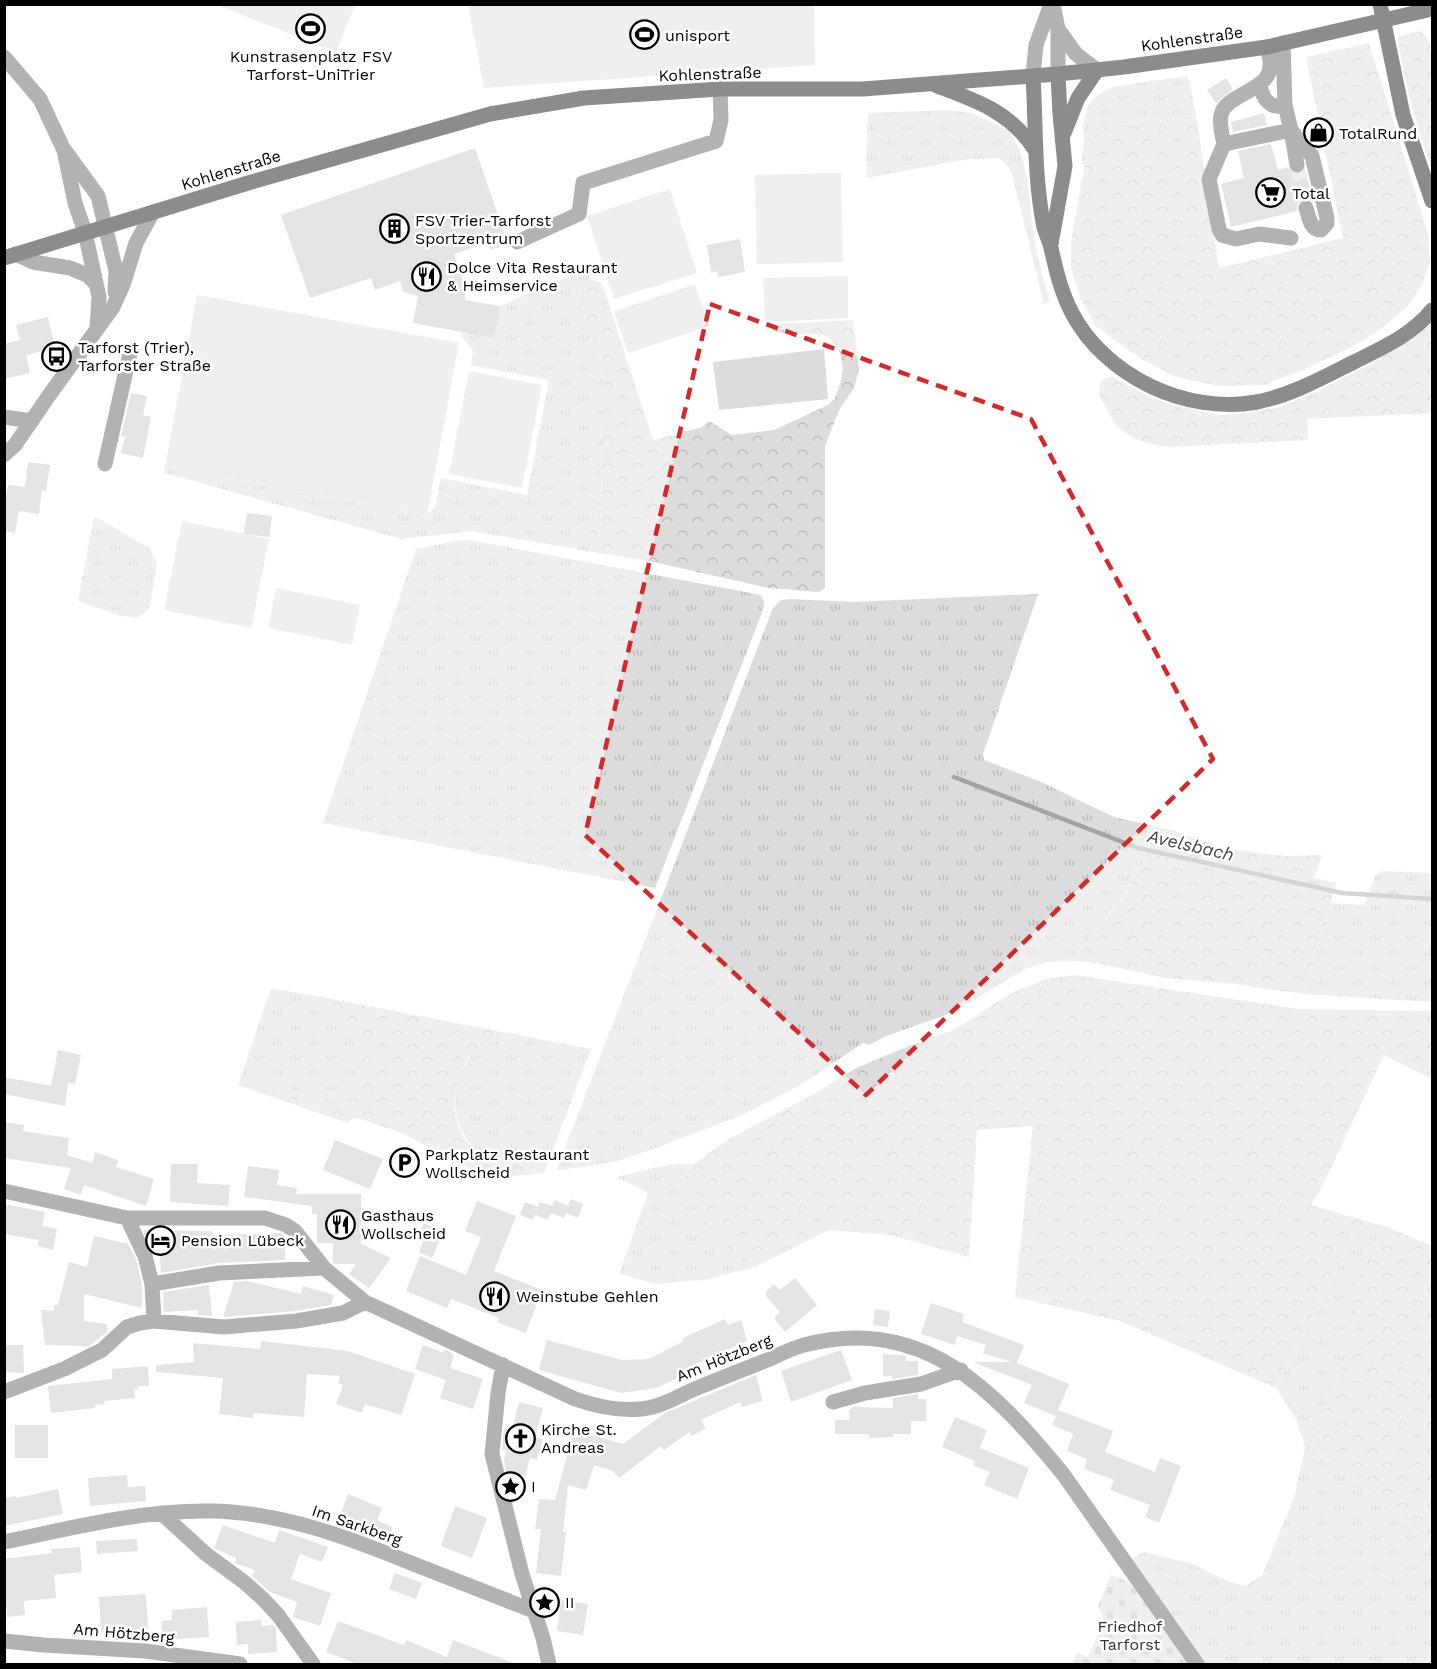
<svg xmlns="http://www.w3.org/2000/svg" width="1437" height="1669" viewBox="0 0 1437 1669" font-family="'Work Sans',sans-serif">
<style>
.grass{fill:url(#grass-tufts)}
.forest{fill:url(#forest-crowns)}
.cemetery{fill:url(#cemetery-stones)}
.pitch{fill:#dcdcdc}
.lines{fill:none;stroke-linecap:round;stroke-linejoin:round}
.stream{stroke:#a3a3a3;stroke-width:4.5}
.building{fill:#c4c4c4}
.minor-tunnel{stroke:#d9d9d9;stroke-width:15;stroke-dasharray:15 8;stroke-linecap:butt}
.minor{stroke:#555;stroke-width:15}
.major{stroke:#000;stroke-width:15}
.marked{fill:none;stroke:#d62828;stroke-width:4.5;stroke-dasharray:12 8;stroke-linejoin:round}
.labels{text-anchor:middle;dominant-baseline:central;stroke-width:5;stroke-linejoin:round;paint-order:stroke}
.poi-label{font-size:16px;fill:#000;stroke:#fff;text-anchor:start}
.street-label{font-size:16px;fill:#000;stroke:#fff}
.park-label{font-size:16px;fill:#333;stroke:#fff}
.water-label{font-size:18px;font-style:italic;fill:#444;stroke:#fff}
</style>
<defs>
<pattern id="grass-tufts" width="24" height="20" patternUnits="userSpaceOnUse" patternTransform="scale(1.5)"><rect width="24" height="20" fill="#dcdcdc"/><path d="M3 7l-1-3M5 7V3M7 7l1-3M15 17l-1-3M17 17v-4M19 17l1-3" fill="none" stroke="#bbb"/></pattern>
<pattern id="forest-crowns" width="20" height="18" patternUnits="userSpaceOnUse" patternTransform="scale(1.5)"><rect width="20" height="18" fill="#dcdcdc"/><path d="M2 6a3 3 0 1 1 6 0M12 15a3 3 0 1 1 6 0" fill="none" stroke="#bbb"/></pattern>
<pattern id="cemetery-stones" width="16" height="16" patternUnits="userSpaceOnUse" patternTransform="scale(1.5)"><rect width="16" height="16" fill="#dcdcdc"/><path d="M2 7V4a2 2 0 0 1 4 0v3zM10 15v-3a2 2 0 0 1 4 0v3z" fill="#bbb"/></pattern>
</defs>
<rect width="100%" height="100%" fill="#fff"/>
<path class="grass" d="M1188 76 1196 115 1088 128 1085 164 1082 165C1081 157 1084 149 1084 141 1083 111 1085 97 1116 86Z
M947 110 971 113 1004 128 1006 127C1030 161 1027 185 1032 224 1035 250 1042 275 1050 301L1044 304 1011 171 1000 158 969 159 866 178 868 113Z
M587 269 592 280 578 293 603 374 601 507 590 525 592 552 472 531 401 539 165 473V467L426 515 435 507 441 478 527 495 549 380 471 365 473 351 462 337 461 332 494 337 500 306Z
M94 516 149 548 157 562 150 605 147 611 137 618 118 615 78 601Z
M460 540H470L761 595 764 602 763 610 655 888 323 823 416 549Z
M1038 594 983 754 984 760 1039 781 1114 817 1175 831 1151 842 1142 864 1133 872 1127 892 1088 940 1077 961 1047 962 1025 969 962 1007 943 1016 886 1036 869 1045 863 1043 802 1084 742 1115 664 1145 618 1161 556 1171 773 608 781 600 791 599 852 602Z
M1383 871 1432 873V1002L1304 994 1330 903 1364 905 1375 876Z
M271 988C288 991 305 993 321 1000 354 1015 378 1055 347 1085 340 1092 331 1101 320 1101 299 1101 278 1086 258 1082L252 1090 238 1085Z
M518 1035 591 1049 544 1173 534 1174 536 1163C527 1163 517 1166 508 1165 456 1156 439 1093 472 1055 483 1042 502 1039 518 1035Z
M679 1164H694L686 1170 737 1258 755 1267 704 1280 655 1284 619 1274 648 1193 617 1177 657 1167Z
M1361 1220 1385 1226 1350 1294 1359 1321 1313 1446 1432 1543V1664H1205L1131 1560 1144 1552 1190 1563 1230 1582 1246 1586 1262 1575 1294 1498 1305 1447 1296 1419 1276 1388Z"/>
<path class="forest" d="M1420 31C1427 37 1432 41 1430 51L1432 53V170C1417 127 1404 83 1398 37Z
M1369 43 1428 234 1430 262 1422 285 1407 307 1380 330 1351 347 1308 368 1263 385 1219 386 1176 377 1141 359 1097 327 1080 298 1071 268V241L1085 164 1088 128 1196 115 1219 268 1343 238 1306 57Z
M592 280 602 283 653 440 702 427 709 421 732 435 774 430 828 405 835 398 841 381 843 369 840 353 832 340 823 335 776 332 766 325 853 320 859 369 854 388 839 410 825 446V588L819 592 769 588 649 561 592 552 590 525 601 507 603 374 578 293Z
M1432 322V413L1307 419 1308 440 1169 447 1147 443 1132 437 1116 426 1099 395 1100 383 1105 378 1113 377 1150 397 1175 405 1216 415 1246 413 1279 407 1320 390 1380 358 1418 334Z
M1175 831 1228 849 1285 856 1322 855 1314 878 1336 883 1304 994 1226 983 1165 978 1096 963 1077 961 1088 940 1127 893 1133 872 1142 864 1151 842Z
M1075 975 1298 1009 1432 1011V1079L1384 1055 1322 1187 1311 1205 1361 1220 1276 1388 1120 1321 1015 1297 1033 1126 977 1130 969 1257 891 1235 829 1230 755 1267 737 1258 708 1225 686 1170 727 1140 814 1094 856 1068 909 1046 954 1030 1011 993 1046 979Z
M301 993 518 1035C502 1039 484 1042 472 1054 455 1073 450 1105 459 1128 466 1147 490 1162 509 1165 518 1166 528 1163 537 1163L533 1172 534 1174C482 1181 457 1163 414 1139 398 1130 375 1124 358 1118L351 1119 348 1123 252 1090 258 1082C277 1086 303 1103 324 1100 333 1099 340 1092 346 1086 372 1060 361 1028 334 1008 324 1001 312 997 301 993Z
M1385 1226 1432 1246V1543L1313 1446 1359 1321 1350 1294Z"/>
<path class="cemetery" d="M1111 1575 1129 1582 1191 1664H1072L1077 1652 1088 1657 1104 1621 1098 1606Z"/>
<path class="pitch" d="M217 5H355L336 52Z
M468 5H814L815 65 484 88Z
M841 173 843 262 757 264 755 175Z
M670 189 697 273 614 299 587 216Z
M848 276V318L765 322 763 278Z
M695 284 709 326 628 353 614 311Z
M197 295 459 343 427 515 165 467Z
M824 349 828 399 719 410 713 362Z
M469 371 542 385 522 488 449 474Z
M182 521 269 539 251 628 164 610Z
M276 588 360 605 352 645 268 628Z"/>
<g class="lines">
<path class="stream" d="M954 777 1138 848 1342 893 1432 899"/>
</g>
<path class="building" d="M1226 78 1233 89 1216 103 1207 90Z
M1264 113 1267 125 1233 132 1231 122Z
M1271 144 1278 170 1288 167 1293 174 1298 175 1305 170 1313 201 1308 198 1303 199 1297 205V211L1231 227 1221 184 1244 178 1238 151Z
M475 148 508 244 490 250 487 243 454 254 466 289 465 300 500 306 494 338 413 323 418 296 403 292 400 281 375 290 371 278 310 298 281 215Z
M740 239 745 272 718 277 717 271 711 273 707 245Z
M48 317 55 348 26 355 30 373 4 379V344L20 340 16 325Z
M131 393 147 396 143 415 151 417 143 458 121 453 125 436H121Z
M28 462 50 465 46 491 42 490 39 514 19 511 15 533 4 531V509L8 485 25 487Z
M247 513 272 516 269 537 244 534Z
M58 1050 81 1055 75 1084 68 1083 65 1106 4 1094V1077L51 1086Z
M4 1122 24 1125 23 1131 69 1138 67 1155 92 1163 95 1152 118 1160 116 1167 154 1179 146 1206 84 1185 81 1195 64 1189 71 1168 4 1158Z
M335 1140 383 1159 370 1189 323 1170Z
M171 1164H198L197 1183 230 1185 228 1206 170 1202Z
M248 1166 279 1170 277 1185 297 1188 296 1194H361V1244L391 1258 369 1288 349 1274 356 1264H335L333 1263V1243H317V1214H312V1206L244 1197Z
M571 1199 583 1204 578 1218 566 1213 564 1218 551 1213 548 1220 535 1215 540 1202 552 1206 555 1200 568 1206Z
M477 1201 516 1216 494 1271 542 1290 526 1333 497 1322 499 1318 451 1299 447 1308 406 1291 420 1256 466 1275 481 1237 465 1231Z
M525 1202 538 1207 533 1220 520 1215Z
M4 1204 45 1212 42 1226 57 1229 53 1250 37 1246 39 1240 4 1234Z
M424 1223 443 1231 432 1258 419 1252 424 1239 418 1236Z
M143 1230H156L152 1249Z
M158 1230 212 1231V1235L281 1233 285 1236V1260L219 1263 161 1273Z
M94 1236 125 1243 127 1242 136 1259 142 1285V1308L84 1294V1321L107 1324V1332L89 1346 45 1345 41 1310 54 1311V1305H58L69 1262 87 1267Z
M795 1278 817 1305 785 1332 774 1318 780 1312 766 1296V1291L774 1284 780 1290Z
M247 1281 301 1294 303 1286 334 1295 331 1305 295 1311 223 1317 234 1282Z
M209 1285 212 1316 198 1315V1310L164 1312 163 1292Z
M931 1303 964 1314 962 1322 1024 1345 1017 1363 1069 1384 1058 1410 1113 1431 1105 1452 1155 1472 1160 1458 1181 1466 1159 1523 1145 1517 1150 1505 1110 1490 1114 1480 1084 1469 1087 1459 1067 1451 1073 1434 1052 1425 1056 1416 1024 1403 1032 1385 975 1363V1362H1012L983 1353 986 1345 957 1336 955 1345 921 1334Z
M875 1309 890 1311 888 1327 873 1325Z
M725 1319 728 1325 741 1320 747 1341 680 1371 682 1376 656 1388 621 1393 539 1370 547 1340 622 1360 649 1359 684 1341 683 1338Z
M261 1341 348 1351 415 1374 401 1415 365 1404 362 1413 336 1404 343 1385 338 1383 340 1376 307 1374 304 1417 253 1413V1418L219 1414 223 1378 156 1372V1365L194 1362 193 1343 214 1345V1347V1345L260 1349Z
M4 1345H23L24 1373 4 1372Z
M423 1345 442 1352 446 1350 450 1352 454 1356 450 1368 483 1379 473 1409 440 1398 446 1380 415 1369Z
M841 1350 852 1380 791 1402 781 1371Z
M883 1354 900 1355 906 1356V1361H918V1375L892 1379V1376H883Z
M148 1366 149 1386H138V1389H134L135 1398 104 1401 105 1404 95 1405V1408L51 1413 48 1386 112 1379V1369Z
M756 1375 763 1401 742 1407 740 1402 701 1420 706 1428 692 1436 689 1432 664 1450 661 1446 619 1478 613 1471 594 1465 586 1490 568 1485 563 1532H566L561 1576 536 1573 541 1529H535L539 1499 555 1500 574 1430 623 1444 665 1413Z
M918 1394V1399H926V1421H911V1434H893V1437L869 1438V1434H835V1420H850L849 1411 853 1407 893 1408V1398Z
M519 1402 543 1408 535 1437 543 1439 537 1460 530 1458 525 1476 506 1471 504 1461 506 1451 502 1450 504 1428 512 1430Z
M955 1417 987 1430 980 1448 1029 1468 1017 1499 984 1485 990 1472 973 1465 975 1461 942 1447Z
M15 1425H48V1458H15Z
M127 1475 128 1487 145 1486 146 1501 90 1506 88 1478Z
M58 1489 63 1514 4 1526V1498L16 1496V1498Z
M348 1494 382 1508 377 1520 392 1527 390 1541 338 1521Z
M455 1506 487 1518 472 1558 441 1546Z
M223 1525 275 1543 279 1530 328 1547 322 1562 300 1554 291 1579 331 1593 320 1626 293 1617 297 1602 270 1592 252 1576 255 1570 235 1563 236 1558 214 1548Z
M137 1539 138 1551 97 1554 96 1541Z
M80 1547 82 1572 54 1575 56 1598 24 1601 25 1615 7 1617 4 1559 52 1553 51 1549Z
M395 1573 422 1583 416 1599 389 1589Z
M146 1594 148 1629 101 1632 99 1597Z
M561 1600 588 1604 583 1635 557 1631Z
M207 1607 209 1637 162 1640V1621L172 1620V1610Z
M261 1620V1626L273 1625 276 1629 277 1652 248 1654V1644L237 1645 236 1622Z
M338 1621 404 1645 406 1640 447 1657 453 1640 519 1665H360L326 1652Z"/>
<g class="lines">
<path class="minor-tunnel" d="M1297 165 1306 208"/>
<path class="minor" d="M1053 4 1058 29V74
M1058 29 1076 54 1097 70
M1267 47C1268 53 1271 59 1270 66 1270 91 1225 94 1221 115 1219 124 1222 135 1224 144L1291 130 1285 105 1283 43
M4 57 40 99 63 148 98 196 116 271 115 292
M1033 76 1036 45 1051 4
M1259 84C1263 98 1269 110 1285 105
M1224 144 1209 179 1219 229 1222 235 1236 239 1259 234 1291 238
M64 150 75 203 85 232 99 297 97 329
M1297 165 1291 130 1312 156 1327 218V223L1321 230C1310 230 1309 217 1306 208
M517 242 579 214 583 183 716 141 721 120 720 89
M15 254 33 262 70 268 87 275 96 284
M4 417 32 421
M4 455 15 445 50 394 113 307 123 285 136 243 153 212
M105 464 130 353
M4 1191 127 1218H265L286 1225 295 1231 324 1268 365 1302 575 1399C601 1408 629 1414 656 1406 672 1401 686 1392 702 1386 724 1377 747 1368 770 1359 781 1354 792 1348 804 1345 923 1314 994 1390 1063 1474L1197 1664
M127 1218 145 1256 152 1284
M154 1321 152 1284 219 1273 324 1268
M503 1365 498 1393 492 1454 522 1574 543 1638 549 1664
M4 1392 64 1369 102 1350 127 1327 140 1323 154 1321 224 1327 296 1321 343 1313 365 1302
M833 1402 865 1393 921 1384 961 1370
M161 1513 206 1554 244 1582 262 1598 278 1615 313 1664
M4 1542C72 1528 141 1510 210 1511 281 1512 347 1537 411 1563 452 1579 493 1595 534 1611
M4 1641 44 1645 145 1651 240 1664"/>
<path class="major" d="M1380 4 1403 115 1432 201
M1033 76C1036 125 1034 174 1043 222 1044 231 1049 239 1051 248 1056 270 1061 292 1072 313 1105 376 1186 415 1257 402 1292 395 1322 378 1354 362 1382 348 1412 335 1432 310
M937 86C976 100 1012 113 1035 150
M1064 133 1078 98 1097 70
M1051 244 1065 166 1060 114 1058 74
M4 258 248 183 490 114 584 98 720 89H863L1058 74 1124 67 1267 47 1432 9"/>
</g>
<path d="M0 0H1437V1669H0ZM710 304 1031 419 1213 759 866 1095 585 835Z" fill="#fff" fill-opacity=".55" fill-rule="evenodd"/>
<path class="marked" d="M710 304 1031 419 1213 759 866 1095 585 835Z"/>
<defs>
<symbol id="stadium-ring" viewBox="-11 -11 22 22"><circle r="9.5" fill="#fff" stroke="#000" stroke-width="1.5"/><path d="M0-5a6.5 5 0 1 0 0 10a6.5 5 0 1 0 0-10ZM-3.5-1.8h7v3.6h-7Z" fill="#000"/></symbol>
<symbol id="shop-ring" viewBox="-11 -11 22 22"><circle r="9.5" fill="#fff" stroke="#000" stroke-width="1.5"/><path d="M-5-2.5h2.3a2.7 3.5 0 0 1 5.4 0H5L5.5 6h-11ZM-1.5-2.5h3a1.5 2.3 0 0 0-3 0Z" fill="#000"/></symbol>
<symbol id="supermarket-ring" viewBox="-11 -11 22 22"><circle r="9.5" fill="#fff" stroke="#000" stroke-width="1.5"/><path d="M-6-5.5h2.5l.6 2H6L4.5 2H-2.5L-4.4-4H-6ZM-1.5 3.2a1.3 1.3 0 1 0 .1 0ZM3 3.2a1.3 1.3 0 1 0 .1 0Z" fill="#000"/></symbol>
<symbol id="building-ring" viewBox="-11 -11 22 22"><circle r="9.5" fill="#fff" stroke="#000" stroke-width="1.5"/><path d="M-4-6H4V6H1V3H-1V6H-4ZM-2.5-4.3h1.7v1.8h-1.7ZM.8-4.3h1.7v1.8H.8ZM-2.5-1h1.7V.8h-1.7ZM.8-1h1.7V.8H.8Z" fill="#000"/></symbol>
<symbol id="restaurant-ring" viewBox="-11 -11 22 22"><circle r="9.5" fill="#fff" stroke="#000" stroke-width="1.5"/><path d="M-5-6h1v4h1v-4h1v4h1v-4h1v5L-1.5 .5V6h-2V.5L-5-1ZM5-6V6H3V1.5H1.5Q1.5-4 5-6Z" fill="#000"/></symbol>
<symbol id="bus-ring" viewBox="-11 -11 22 22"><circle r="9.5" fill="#fff" stroke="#000" stroke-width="1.5"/><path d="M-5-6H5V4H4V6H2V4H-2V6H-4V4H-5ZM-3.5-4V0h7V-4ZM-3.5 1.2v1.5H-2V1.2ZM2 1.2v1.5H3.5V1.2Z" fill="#000"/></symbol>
<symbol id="parking-ring" viewBox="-11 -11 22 22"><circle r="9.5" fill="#fff" stroke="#000" stroke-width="1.5"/><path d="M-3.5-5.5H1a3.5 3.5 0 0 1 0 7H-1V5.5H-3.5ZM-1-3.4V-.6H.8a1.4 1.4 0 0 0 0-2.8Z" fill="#000"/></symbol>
<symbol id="hotel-ring" viewBox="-11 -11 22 22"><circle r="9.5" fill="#fff" stroke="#000" stroke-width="1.5"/><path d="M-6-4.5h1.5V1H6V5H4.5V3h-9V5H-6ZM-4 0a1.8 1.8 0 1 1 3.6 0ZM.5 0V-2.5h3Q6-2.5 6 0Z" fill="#000"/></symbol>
<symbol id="church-ring" viewBox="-11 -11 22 22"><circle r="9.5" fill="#fff" stroke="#000" stroke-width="1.5"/><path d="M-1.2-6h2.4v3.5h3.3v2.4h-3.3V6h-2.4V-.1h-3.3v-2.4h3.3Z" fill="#000"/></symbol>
<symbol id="sight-ring" viewBox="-11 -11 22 22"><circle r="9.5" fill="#fff" stroke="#000" stroke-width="1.5"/><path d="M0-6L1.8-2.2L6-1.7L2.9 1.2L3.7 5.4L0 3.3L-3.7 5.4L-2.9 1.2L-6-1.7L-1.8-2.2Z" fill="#000"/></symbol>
</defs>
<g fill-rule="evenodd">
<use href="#stadium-ring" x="294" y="12" width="33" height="33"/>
<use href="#stadium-ring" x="628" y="18" width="33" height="33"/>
<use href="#shop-ring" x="1302" y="116" width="33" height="33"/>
<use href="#supermarket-ring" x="1254" y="176" width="33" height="33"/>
<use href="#building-ring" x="378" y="212" width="33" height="33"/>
<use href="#restaurant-ring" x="410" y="260" width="33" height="33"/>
<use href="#bus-ring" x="40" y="340" width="33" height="33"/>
<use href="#parking-ring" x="388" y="1146" width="33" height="33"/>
<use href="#restaurant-ring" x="324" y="1208" width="33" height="33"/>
<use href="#hotel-ring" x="144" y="1224" width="33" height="33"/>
<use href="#restaurant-ring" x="478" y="1280" width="33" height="33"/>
<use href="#church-ring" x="504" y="1422" width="33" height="33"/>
<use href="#sight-ring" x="494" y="1470" width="33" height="33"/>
<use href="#sight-ring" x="528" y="1586" width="33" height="33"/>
</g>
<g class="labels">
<g class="poi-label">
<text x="665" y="35">unisport</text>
<text x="311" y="56" text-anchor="middle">Kunstrasenplatz FSV<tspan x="311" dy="18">Tarforst-UniTrier</tspan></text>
<text x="1339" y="133">TotalRund</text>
<text x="1292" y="193">Total</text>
<text x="415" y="220">FSV Trier-Tarforst<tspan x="415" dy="18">Sportzentrum</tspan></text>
<text x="447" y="267">Dolce Vita Restaurant<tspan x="447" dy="18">&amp; Heimservice</tspan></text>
<text x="78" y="347">Tarforst (Trier),<tspan x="78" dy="18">Tarforster Straße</tspan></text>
<text x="425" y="1154">Parkplatz Restaurant<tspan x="425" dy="18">Wollscheid</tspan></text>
<text x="361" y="1215">Gasthaus<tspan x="361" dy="18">Wollscheid</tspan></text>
<text x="181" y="1240">Pension Lübeck</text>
<text x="516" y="1296">Weinstube Gehlen</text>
<text x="541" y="1429">Kirche St.<tspan x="541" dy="18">Andreas</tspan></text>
<text x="531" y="1486">I</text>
<text x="565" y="1602">II</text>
</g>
<g class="street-label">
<text transform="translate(1192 39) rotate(-8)">Kohlenstraße</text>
<text transform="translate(710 74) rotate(-2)">Kohlenstraße</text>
<text transform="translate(231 170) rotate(-17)">Kohlenstraße</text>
<text transform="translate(724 1358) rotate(-22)">Am Hötzberg</text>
<text transform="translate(357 1525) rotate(19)">Im Sarkberg</text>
<text transform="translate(124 1633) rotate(5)">Am Hötzberg</text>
</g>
<g class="park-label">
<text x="1130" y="1626">Friedhof<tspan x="1130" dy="18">Tarforst</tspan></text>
</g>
<g class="water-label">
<text transform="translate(1191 845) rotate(13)">Avelsbach</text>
</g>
</g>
<rect width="1437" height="1669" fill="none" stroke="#000000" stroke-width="12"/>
</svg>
